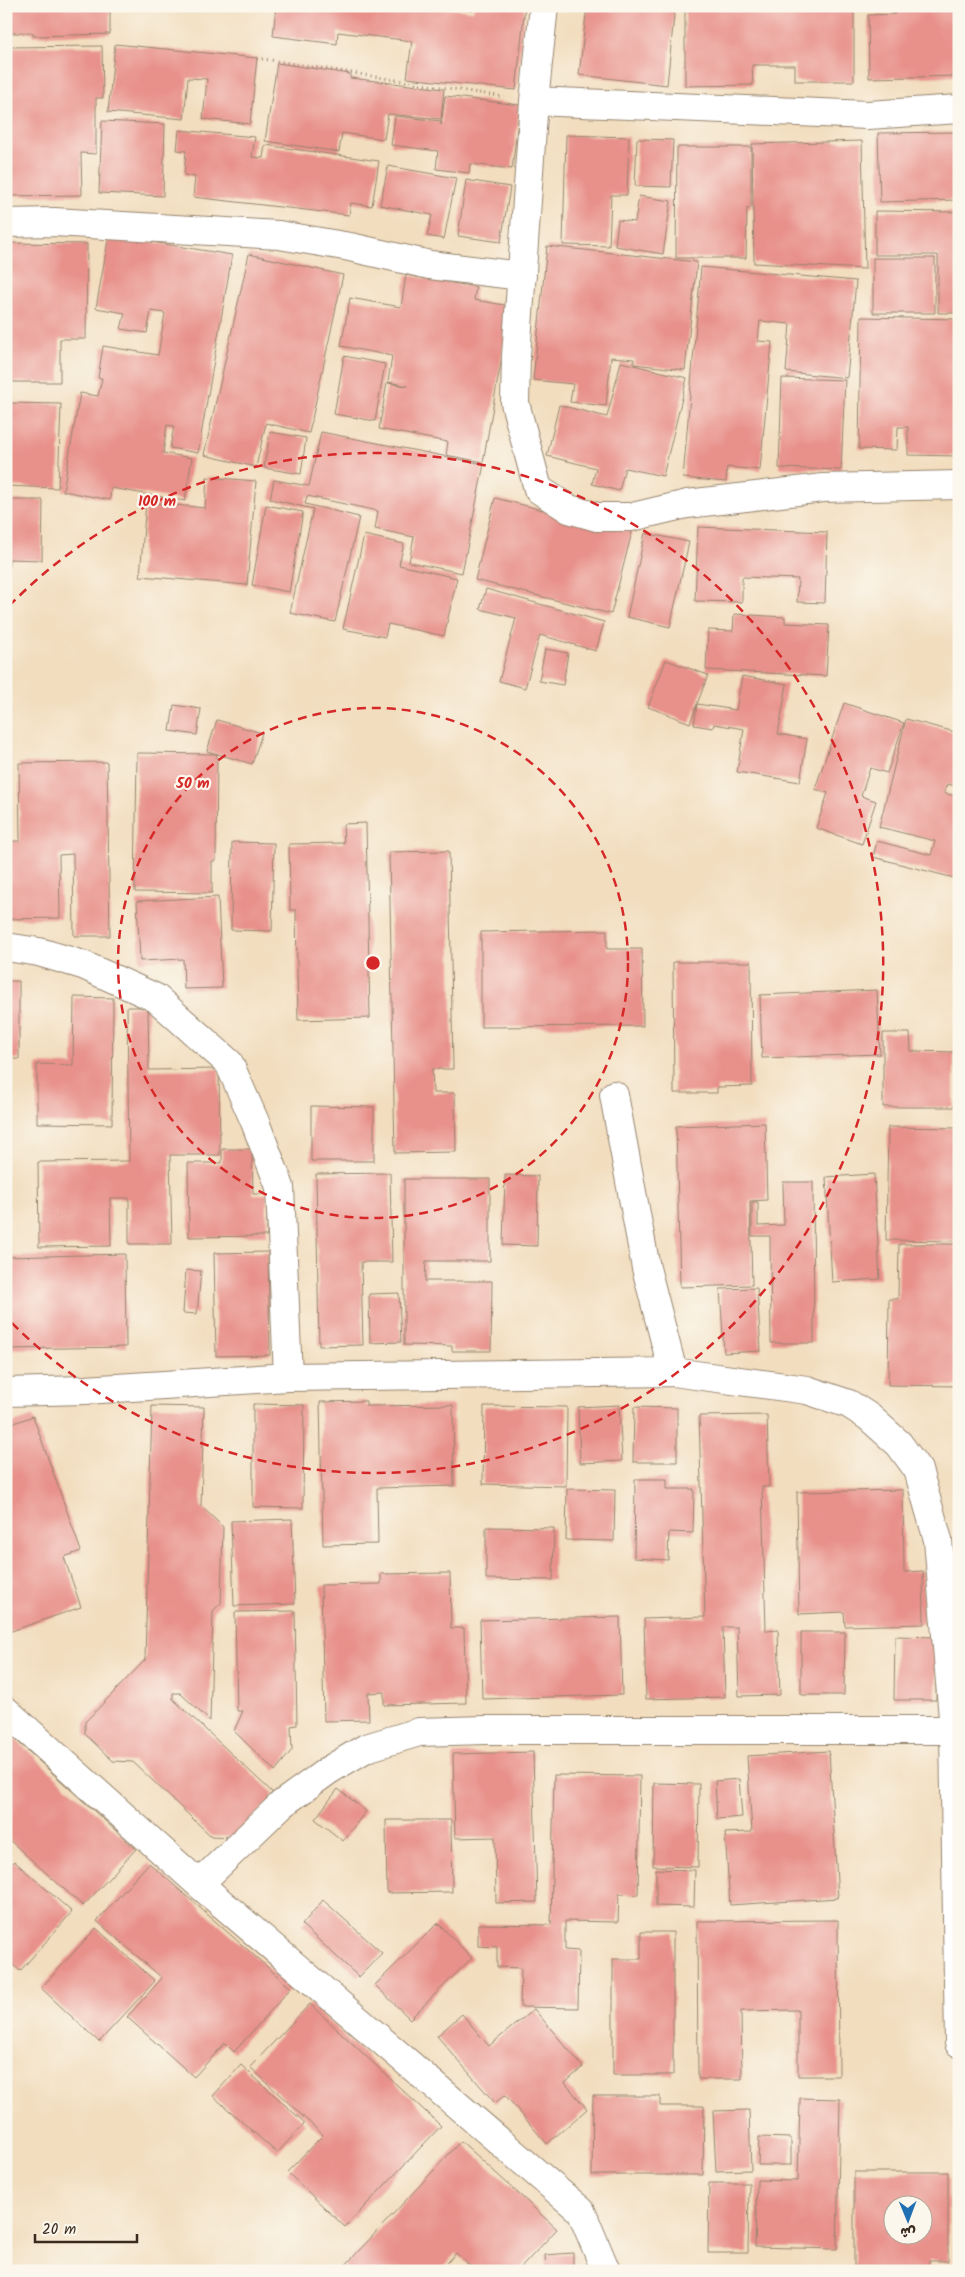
<svg xmlns="http://www.w3.org/2000/svg" width="965" height="2277" viewBox="0 0 965 2277" font-family="Kalam,'Playpen Sans Arabic',sans-serif">
<style>
.building{fill:#e8908a;fill-rule:evenodd}
.lines{fill:none;stroke-linecap:round;stroke-linejoin:round}
.minor-casing{stroke:#96846e;stroke-width:30}
.path{stroke:#96846e;stroke-width:3;stroke-dasharray:1 4;stroke-linecap:butt}
.minor{stroke:#fff;stroke-width:28}
.ring{fill:none;stroke:#d62828;stroke-width:2.5;stroke-dasharray:9 6}
.centre{fill:#d62828;stroke:#fbf7ec;stroke-width:2.5}
.ring-label{font-size:15px;text-anchor:middle;font-weight:bold;fill:#d62828;stroke:#fbf7ec;stroke-width:4.5;stroke-linejoin:round;paint-order:stroke}
</style>
<rect width="100%" height="100%" fill="#fbf7ec"/>
<filter id="ink" filterUnits="userSpaceOnUse"><feTurbulence type="fractalNoise" baseFrequency=".02" numOctaves="2"/><feDisplacementMap in="SourceGraphic" scale="10" xChannelSelector="R" yChannelSelector="G"/><feConvolveMatrix kernelMatrix="1 2 1 2 8 2 1 2 1" color-interpolation-filters="sRGB"/></filter>
<filter id="wash" filterUnits="userSpaceOnUse"><feTurbulence type="fractalNoise" baseFrequency=".0096" numOctaves="4" result="noise"/><feDisplacementMap in="SourceGraphic" scale="20" xChannelSelector="R" yChannelSelector="G"/><feGaussianBlur stdDeviation="1.12" result="paint"/><feColorMatrix in="noise" values="0 0 0 0 0 0 0 0 0 0 0 0 0 0 0 0 0 1.4 0 .05"/><feComposite in="paint" operator="in"/></filter>
<g filter="url(#wash)">
<rect width="100%" height="100%" fill="#f2ddbe"/>
<g id="blocks">
<path class="building" d="M6 6H110V34L33 36V33H6Z
M276 6H426L473 11 474 6H525L516 90 407 78 412 41 338 32 337 44 273 36Z
M587 6H675L667 85 579 75Z
M685 6H854V81H795V65H752L753 85 685 86Z
M894 6H959V76L869 78 868 15 895 14Z
M115 44 257 58 250 124 203 119 207 79 188 78 184 119 108 112Z
M102 46 103 98H96V154L81 153 82 195 6 196V47Z
M277 63 350 74V78L444 89 441 119 388 114 384 139 342 133 339 152 265 141Z
M445 96 520 105 512 169 470 164 469 173 436 169 438 151 391 145 395 116 441 121V125Z
M102 121 165 124 163 196 99 193Z
M179 130 255 137 252 157 263 158 265 145 379 161 372 206 351 203 349 215 193 197 195 177 184 175 186 151 177 150Z
M959 132V200L880 202 878 133Z
M566 135 629 137 627 195H611L609 246 563 245Z
M637 139 673 140 671 187 635 186Z
M862 141 865 269 754 263 752 144Z
M677 147H751V208H747L746 258H676Z
M388 166 456 178 444 239 427 236 432 215 380 205Z
M466 180 510 187 501 242 458 236Z
M639 196 671 201 663 254 615 246 618 220 635 222Z
M875 211 959 212V313H938V255H875Z
M109 235 232 255 198 453 170 448 174 426 167 425 163 453 192 458 185 501 111 488 110 500 63 491 80 393 98 396 102 378H98L103 346 158 355 165 313 151 311 147 333 121 329 125 313 96 308Z
M6 243 87 244 86 339H60V382H6Z
M547 246 697 262 685 370 634 364V359L611 357 606 406 570 402 573 384 533 380Z
M249 254 343 275 309 433 266 423 256 467 204 455Z
M873 258H935V313H873Z
M701 267 856 281 847 378 786 372 790 324 760 321 758 341 772 342 760 470 727 467 726 482 683 478Z
M406 275 476 287 474 300 511 306 483 462 446 455 448 442 379 429 387 383 408 386 388 382 392 356 341 346 350 298 401 307Z
M861 317 959 319V456L908 455V427H898L897 450 859 449Z
M344 356 385 364 375 421 334 414Z
M621 362 687 378 663 476 625 468 619 491 592 484 596 468 547 456 559 405 607 417Z
M782 378 845 380 841 470 779 468Z
M6 403 61 404 58 488 6 486Z
M270 432 306 438 301 474 264 468Z
M321 432 484 464 462 573 409 562 414 537 375 529 378 511 307 496 305 504 359 517 335 622 290 613 313 509 270 499 274 480 309 486Z
M207 477 256 481 247 585 140 576 146 502 205 508Z
M495 498 632 532 611 614 475 580Z
M6 500H43L42 560 9 559 8 585H6Z
M266 505 303 512 289 592 252 585Z
M698 527 827 532 825 603 797 602 798 579 742 577V602L695 601Z
M645 533 689 542 670 627 627 617Z
M364 535 404 544 399 565 457 578 444 636 388 624 385 637 343 629Z
M486 589 604 622 596 651 540 635 525 688 499 681 516 618 480 609Z
M734 614 785 617V623L829 625 826 676 706 670 708 630 733 631Z
M545 649 568 653 563 685 539 681Z
M666 660 708 675 690 723 648 707Z
M742 676 787 684 778 734 807 739 800 782 737 772 744 729 714 724 713 728 694 725 697 704 736 710Z
M844 703 904 723 887 773 870 768 861 796 876 801 862 844 816 828 828 793 815 789Z
M174 705 201 709 197 735 170 731Z
M906 719 959 733V787L947 784 944 793 959 797 958 879 873 857 877 841 931 855 935 841 879 827Z
M217 720 262 733 252 764 207 751Z
M137 753 217 754 216 861H212V893L135 892Z
M107 762 110 936H74L73 854 59 855 60 918 6 919V841H20L19 763Z
M366 823 370 1018 298 1020 296 910H290L289 844 344 843 343 824Z
M232 842 274 843 272 931 231 930Z
M449 851 453 1069H432L433 1093H455L456 1152 395 1153 389 852Z
M218 897 222 988 184 989 183 959 140 961 137 901Z
M607 930V949H642L643 1026 481 1027V932Z
M673 962H751L752 1086 717 1087V1093H674Z
M6 981H19V1059H6Z
M877 990 880 1054 762 1058 760 995Z
M74 997 113 998 112 1124 37 1123V1064L73 1065Z
M127 1007H148L149 1070 219 1069 220 1155H170L172 1244H129V1198H110L111 1246 39 1247 38 1162 129 1161Z
M883 1033H910L911 1051 954 1052V1107H883Z
M311 1106 374 1107V1161H311Z
M765 1123 767 1200 750 1201 752 1285 680 1287 676 1126Z
M888 1127 959 1128V1241L886 1240Z
M222 1149H252L253 1194H267V1236L189 1237 188 1163H222Z
M390 1173 392 1262H361L363 1345 319 1346 316 1174Z
M874 1174 880 1279 832 1282 826 1177Z
M505 1175 538 1176 537 1246 503 1245Z
M404 1179H490V1261H426L425 1281H492L491 1351H452V1346L404 1345Z
M783 1182H813L814 1343H771L770 1236H752V1202H758V1226L784 1225Z
M899 1244H959V1386L888 1385 889 1299H898Z
M268 1252 270 1355 216 1356 214 1253Z
M125 1254 126 1347 6 1349V1257Z
M186 1270 201 1271 197 1314 183 1313Z
M757 1288 761 1351 724 1353 720 1289Z
M399 1293 401 1342 370 1343 369 1294Z
M366 1401V1406L453 1405 454 1486 377 1488 378 1544 323 1545 320 1402Z
M253 1404 304 1405 303 1508 253 1507Z
M619 1405 622 1461 580 1463 578 1407Z
M152 1406 204 1407 201 1506 223 1527 221 1603 213 1611 210 1721 180 1693H173V1699L272 1792 271 1799 235 1837 211 1836 133 1762 113 1761 85 1734V1722L145 1660Z
M484 1406 567 1407 566 1486 483 1484Z
M634 1407 677 1408V1462H633Z
M767 1415 769 1487H762L766 1631 778 1630 780 1695 739 1696 737 1627H723L725 1697 646 1699 644 1619 705 1617 699 1416Z
M33 1416 81 1551 64 1557 81 1607 6 1633V1426Z
M635 1479H667V1489H694L693 1533 669 1532 668 1560 634 1558Z
M567 1489 615 1490 614 1541 566 1540Z
M903 1490 904 1572 923 1571 924 1624 845 1626 844 1612 799 1614 797 1492Z
M292 1519 295 1604 234 1606 231 1521Z
M486 1527 554 1528 553 1580 486 1579Z
M450 1573 451 1628H464L466 1703 384 1705V1692L368 1693 369 1720 324 1721 321 1585 381 1584V1574Z
M295 1611 297 1725 291 1726 292 1750 275 1771 234 1731 243 1711H237L235 1612Z
M620 1617 622 1695 482 1699 480 1620Z
M801 1632H845L844 1695H801Z
M895 1636 937 1637 936 1700H894Z
M6 1731 136 1849 83 1906 6 1837Z
M829 1751 838 1898 730 1905 725 1833 752 1832 747 1756Z
M533 1752 537 1902 496 1903 495 1837 455 1838 453 1754Z
M554 1775 640 1776 638 1895 619 1894 618 1922 565 1921V1950L579 1951 578 2008 520 2007 521 1968 497 1967V1947L478 1946V1924L551 1925Z
M739 1779 742 1817 717 1819 715 1781Z
M654 1783 699 1784 698 1867 653 1866Z
M338 1789 366 1811 343 1841 315 1819Z
M386 1820H451L452 1892 387 1893Z
M14 1861 72 1912 20 1971 6 1959V1869Z
M149 1863 291 1988 234 2052 225 2043 194 2077 127 2017 162 1978 97 1921Z
M656 1869 695 1870 694 1907 656 1906Z
M323 1900 382 1953 359 1977 302 1925Z
M838 1920 839 2076H798V2010L741 2011 742 2079H698L697 1921Z
M438 1923 472 1958 410 2019 375 1985Z
M96 1928 155 1981 99 2042 41 1988Z
M641 1932H673V2075H613V1959H641Z
M310 2004 441 2126 345 2227 287 2172 323 2135 250 2067Z
M534 2009 583 2067 565 2083 587 2109 547 2144 505 2095 495 2103 437 2036 462 2014 489 2046Z
M241 2065 305 2123 277 2153 213 2096Z
M593 2096H660V2106H704L703 2175H592Z
M800 2098 840 2099 837 2249 755 2247 757 2180 798 2181Z
M749 2110 751 2170 716 2171 713 2111Z
M759 2137 791 2138V2165H758Z
M461 2141 557 2229 518 2271H475L456 2253 440 2271H340Z
M854 2172H948V2261H929V2271H854ZM892 2204H922V2234H892Z
M709 2183H749L748 2253H708Z
M573 2253V2271H546L545 2255Z"/>
</g>
</g>
<g filter="url(#ink)">
<use href="#blocks" fill-opacity="0" stroke="#96846e" stroke-width="1"/>
<g class="lines">
<defs>
<path id="minor" d="M544 6 534 101 516 356 515 403 538 489 569 509 597 517H632L687 504 823 488 959 485
M534 101 868 115 959 109
M6 223 54 222 279 235 350 247 430 265 522 276
M6 947 39 952 83 965 156 998 229 1063 255 1122 280 1187 288 1377
M614 1095 646 1268 673 1372
M6 1392 85 1390 288 1377 673 1372 807 1390 849 1404 869 1417 899 1444 918 1470 938 1540 954 1730 959 2043
M6 1711 199 1884 581 2211 606 2271
M199 1884 282 1804 329 1770 366 1748 419 1732 485 1730H954"/>
</defs>
<use href="#minor" class="minor-casing"/>
<path class="path" d="M257 58 504 97"/>
<use href="#minor" class="minor"/>
</g>
</g>
<g class="ring">
<circle cx="373" cy="963" r="255"/>
<path d="M9 606A510 510 0 1 1 9 1320"/>
</g>
<circle cx="373" cy="963" r="8" class="centre"/>
<g class="ring-label">
<text x="157" y="506">100 m</text>
<text x="193" y="788">50 m</text>
</g>
<rect width="965" height="2277" fill="none" stroke="#fbf7ec" stroke-width="25"/>
<g transform="translate(908 2220) rotate(179)"><circle r="24" fill="#fbf7ec" stroke="#aea59a"/>
<path d="M0-4L9 19L0 12L-9 19Z" fill="#1f6fb2"/>
<text y="-8" font-size="14" font-weight="bold" text-anchor="middle" fill="#3b2a1e">ش</text>
</g>
<path d="M35 2234v8h102v-8" fill="none" stroke="#3b2a1e" stroke-width="2.5"/>
<text x="42" y="2234" font-size="15" fill="#3b2a1e" stroke="#fbf7ec" stroke-width="4" paint-order="stroke">20 m</text>
</svg>
